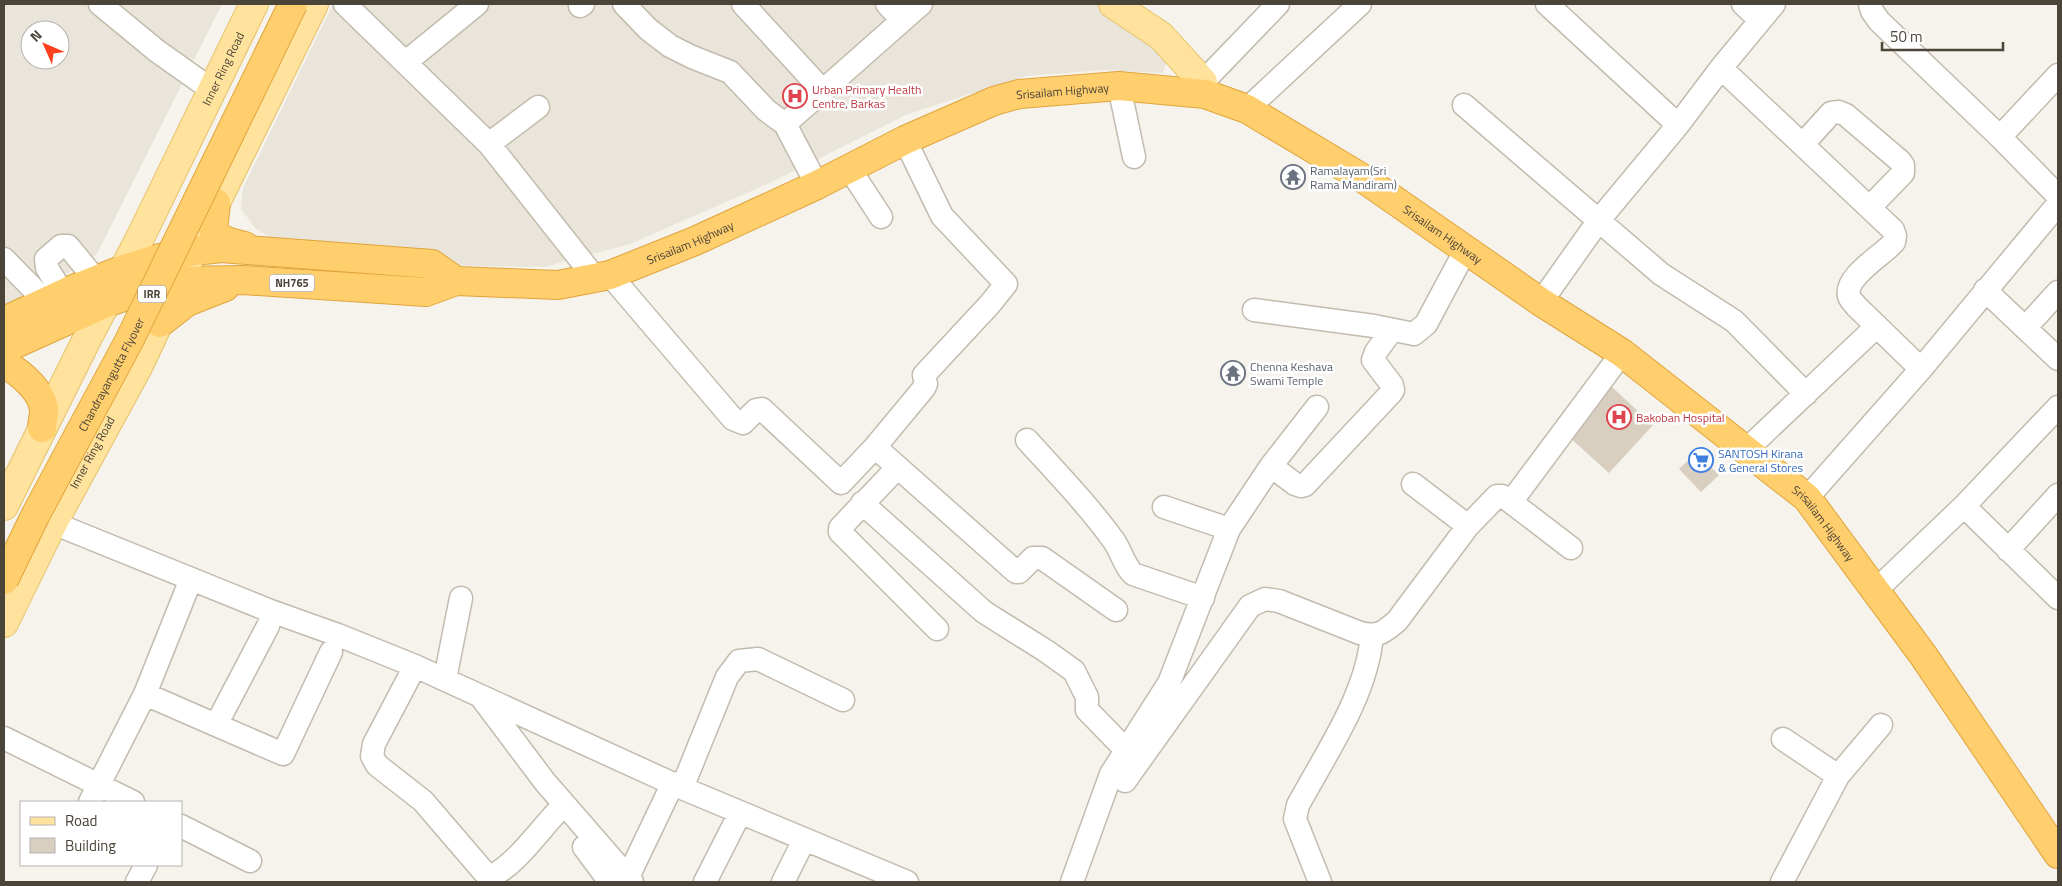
<svg xmlns="http://www.w3.org/2000/svg" width="2062" height="886" viewBox="0 0 2062 886" font-family="'Titillium Web',sans-serif">
<style>
.residential{fill:#eae5da;fill-rule:evenodd}
.building{fill:#d8cfc1}
.lines{fill:none;stroke-linecap:round;stroke-linejoin:round}
.minor-casing{stroke:#c2bbae;stroke-width:25}
.major-casing{stroke:#e6c16a;stroke-width:30}
.highway-casing{stroke:#e0a43c;stroke-width:30}
.minor{stroke:#fff;stroke-width:22}
.major{stroke:#ffe39c;stroke-width:28}
.highway{stroke:#ffcf6e;stroke-width:28}
.highway-bridge-casing{stroke:#e0a43c;stroke-width:30;stroke-linecap:butt}
.highway-bridge{stroke:#ffcf6e;stroke-width:28}
.labels{text-anchor:middle;dominant-baseline:central;stroke-width:5;stroke-linejoin:round;paint-order:stroke}
.shield{fill:#fff;stroke:#817c74;stroke-width:1}
.shield-label{font-size:11px;font-weight:bold;fill:#4b4439}
.street-label{font-size:12px;fill:#4b4439;stroke:#fff}
.health-label{font-size:12px;fill:#be3a42;stroke:#fff;text-anchor:start}
.worship-label{font-size:12px;fill:#5b616d;stroke:#fff;text-anchor:start}
.shop-label{font-size:12px;fill:#366cbe;stroke:#fff;text-anchor:start}
</style>
<rect width="100%" height="100%" fill="#f6f3ec"/>
<path class="residential" d="M4 4H222L97 254 4 316ZM30 30H60V60H30Z
M333 4H1096L1167 59 1163 73 1105 70 1026 76 908 114 772 182 630 244 544 267 419 265 286 246 256 229 241 209 243 188Z"/>
<path class="building" d="M1612 387 1653 425 1609 473 1568 436Z
M1696 453 1719 475 1701 492 1679 469Z"/>
<g class="lines">
<defs>
<path id="minor" d="M100 4 157 51 212 90
M345 4 489 144 595 278
M624 4 648 29 670 46 692 57 730 72 766 110 785 124
M743 4 822 90
M887 4 902 20
M1547 4 1678 125
M1743 4 1760 20
M1870 4 1872 11 1879 21 2000 137
M580 6 583 4
M406 62 477 4
M1721 68 1893 230 1895 236 1894 242C1883 255 1844 277 1849 296 1850 300 1854 303 1856 306L1921 369
M2058 75 2000 137 2058 196
M1203 82 1278 4
M1119 86 1134 157
M1464 105 1661 274 1734 321 1806 394
M1247 109 1360 4
M489 144 538 107
M1803 144 1831 113 1839 112 1846 115 1900 161 1903 165V173L1870 207
M849 168 881 217
M817 185 785 124 921 4
M4 259 46 302
M610 275 733 419 743 423 756 410 762 409 841 483 875 447 924 388 926 384 924 375 990 304 1006 284 942 216 905 140
M1985 290 2058 359
M63 294 47 268 46 259 61 246H68L96 280
M1541 302 1599 220 1678 125 1721 68 1774 4
M1254 310 1374 326 1414 334 1426 324 1466 249
M2025 328 2058 292
M1027 440C1057 473 1088 505 1114 541 1121 551 1124 565 1133 574L1203 598
M875 447 1016 572H1019L1033 558H1042L1116 610
M1746 450 1877 326
M1271 466 1295 484 1301 486 1305 485 1391 393 1393 390 1392 385 1373 360 1376 352 1391 331
M898 467 840 528V532L937 629
M1413 484 1468 526
M1807 498 1921 369 2058 204
M1511 502 1622 353
M862 503 984 612 1046 651 1074 671 1087 697V710L1125 749
M1964 506 2058 598
M1164 507 1229 529
M53 523 268 610 338 635 415 666 682 788 907 882
M2008 550 2058 495
M1875 591 1964 506 2058 407
M268 626 216 725 283 754 331 652
M415 666 374 744 372 756 377 765 423 801 484 872 492 876C516 864 539 831 557 812
M445 679 461 598
M145 694 216 725
M481 697 545 782 632 882
M4 738 133 802
M1783 739 1838 776
M1125 781 1250 606 1265 599 1279 601 1360 633C1378 637 1383 633 1397 621L1468 526 1497 496H1502L1507 499 1571 548
M682 788 727 677 739 661 758 659 843 700
M90 802 145 694 191 579
M181 826 250 861
M584 847 610 882
M628 877 673 783
M137 882 146 865
M705 882 740 813
M783 882 804 840
M1072 882 1111 774 1169 683 1229 529 1271 466 1317 407
M1320 882 1295 819 1298 805C1326 753 1367 695 1372 635
M1782 882 1838 776 1881 725"/>
<g id="major">
<path d="M1113 4 1161 36 1203 82 1205 94"/>
<path id="s1" d="M4 506 87 339 139 240 254 4"/>
<path id="s2" d="M4 623 53 523 138 367 206 223 314 4"/>
</g>
<g id="highway">
<path d="M216 203 213 229C219 241 232 243 245 246"/>
<path d="M4 321 71 290 124 269 160 258 194 251 221 248 432 264 456 281"/>
<path d="M160 323 187 302 225 287"/>
<path id="s3" d="M4 349 106 303 144 290 180 281 243 280 426 292 456 281 558 285 610 275 695 241 817 185 905 140 994 101 1019 94 1119 86 1205 94 1247 109 1364 179 1541 302 1622 353 1807 498 1923 655 2058 854"/>
<path d="M4 364C20 372 44 392 44 412 44 417 42 423 42 428"/>
</g>
</defs>
<use href="#minor" class="minor-casing"/>
<use href="#major" class="major-casing"/>
<use href="#highway" class="highway-casing"/>
<use href="#minor" class="minor"/>
<use href="#major" class="major"/>
<use href="#highway" class="highway"/>
<defs>
<g id="highway-bridge">
<path id="s4" d="M4 580 36 514 129 341 293 4"/>
</g>
</defs>
<use href="#highway-bridge" class="highway-bridge-casing"/>
<use href="#highway-bridge" class="highway-bridge"/>
</g>
<defs>
<symbol id="hospital-ring" viewBox="-11 -11 22 22"><circle r="9.5" fill="#fff" stroke="#e0444e" stroke-width="1.5"/><path d="M-5-5h3v3.5h4V-5h3V5h-3V1.5h-4V5h-3Z" fill="#e0444e"/></symbol>
<symbol id="temple-ring" viewBox="-11 -11 22 22"><circle r="9.5" fill="#fff" stroke="#6b7280" stroke-width="1.5"/><path d="M0-6L5-2H3V0L6.5 2.5H4V6H1.5V3h-3V6H-4V2.5H-6.5L-3 0V-2H-5Z" fill="#6b7280"/></symbol>
<symbol id="supermarket-ring" viewBox="-11 -11 22 22"><circle r="9.5" fill="#fff" stroke="#3f7fe0" stroke-width="1.5"/><path d="M-6-5.5h2.5l.6 2H6L4.5 2H-2.5L-4.4-4H-6ZM-1.5 3.2a1.3 1.3 0 1 0 .1 0ZM3 3.2a1.3 1.3 0 1 0 .1 0Z" fill="#3f7fe0"/></symbol>
</defs>
<g fill-rule="evenodd">
<use href="#hospital-ring" x="781" y="82" width="28" height="28"/>
<use href="#temple-ring" x="1279" y="163" width="28" height="28"/>
<use href="#temple-ring" x="1219" y="359" width="28" height="28"/>
<use href="#hospital-ring" x="1605" y="403" width="28" height="28"/>
<use href="#supermarket-ring" x="1687" y="446" width="28" height="28"/>
</g>
<g class="labels">
<g class="shield">
<rect x="269.5" y="274.5" width="45" height="17" rx="4"/>
<rect x="138" y="285.5" width="28" height="17" rx="4"/>
</g>
<g class="shield-label">
<text x="292" y="283">NH765</text>
<text x="152" y="294">IRR</text>
</g>
<g class="street-label">
<text stroke="none"><textPath href="#s1" startOffset="489">Inner Ring Road</textPath></text>
<text stroke="none"><textPath href="#s3" startOffset="1114">Srisailam Highway</textPath></text>
<text stroke="none"><textPath href="#s3" startOffset="1534">Srisailam Highway</textPath></text>
<text stroke="none"><textPath href="#s3" startOffset="709">Srisailam Highway</textPath></text>
<text stroke="none"><textPath href="#s4" startOffset="232">Chandrayangutta Flyover</textPath></text>
<text stroke="none"><textPath href="#s2" startOffset="192">Inner Ring Road</textPath></text>
<text stroke="none"><textPath href="#s3" startOffset="2014">Srisailam Highway</textPath></text>
</g>
<g class="health-label">
<text x="812" y="89">Urban Primary Health<tspan x="812" dy="14">Centre, Barkas</tspan></text>
<text x="1636" y="417">Bakoban Hospital</text>
</g>
<g class="worship-label">
<text x="1310" y="170">Ramalayam(Sri<tspan x="1310" dy="14">Rama Mandiram)</tspan></text>
<text x="1250" y="366">Chenna Keshava<tspan x="1250" dy="14">Swami Temple</tspan></text>
</g>
<g class="shop-label">
<text x="1718" y="453">SANTOSH Kirana<tspan x="1718" dy="14">&amp; General Stores</tspan></text>
</g>
</g>
<rect width="2062" height="886" fill="none" stroke="#4b4439" stroke-width="10"/>
<rect x="20" y="801" width="162" height="65" fill="#ffffff" stroke="#b7b4b0"/>
<rect x="30" y="817" width="25" height="8" fill="#ffe39c" stroke="#b7b4b0"/>
<text x="65" y="826" font-size="15" fill="#4b4439">Road</text>
<rect x="30" y="838" width="25" height="15" fill="#d8cfc1" stroke="#b7b4b0"/>
<text x="65" y="851" font-size="15" fill="#4b4439">Building</text>
<g transform="translate(45 45) rotate(315)"><circle r="24" fill="#ffffff" stroke="#b7b4b0"/>
<path d="M0-4L9 19L0 12L-9 19Z" fill="#fc3f1d"/>
<text y="-8" font-size="14" font-weight="bold" text-anchor="middle" fill="#4b4439">N</text>
</g>
<path d="M1882 42v8h121v-8" fill="none" stroke="#4b4439" stroke-width="2.5"/>
<text x="1890" y="42" font-size="15" fill="#4b4439" stroke="#ffffff" stroke-width="4" paint-order="stroke">50 m</text>
</svg>
